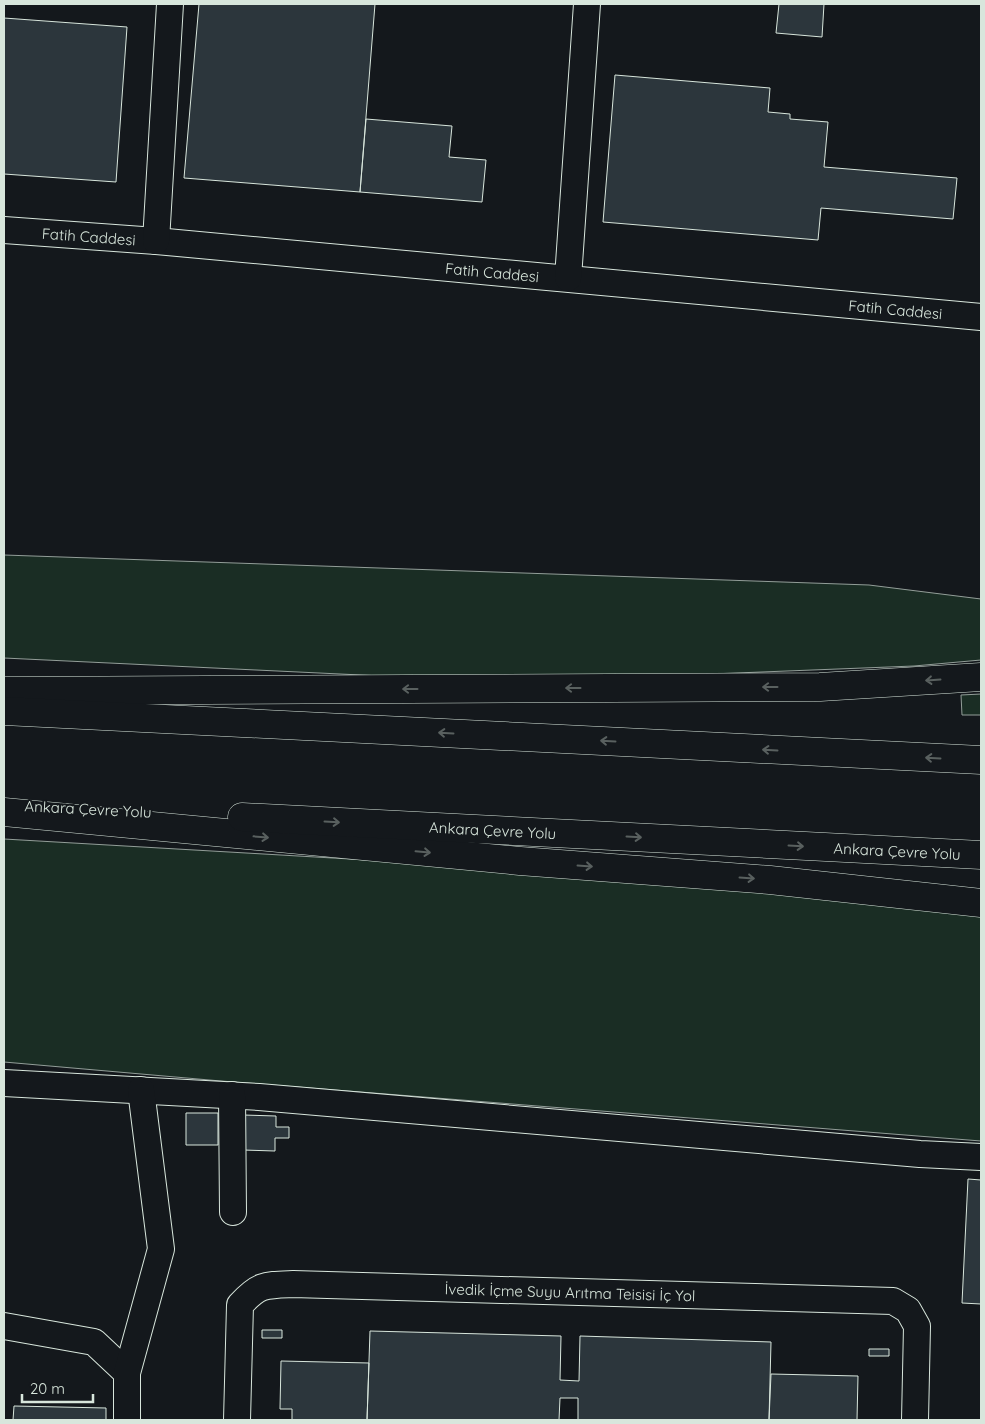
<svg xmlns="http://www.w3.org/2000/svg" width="985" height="1424" viewBox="0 0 985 1424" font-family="Quicksand,sans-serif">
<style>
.green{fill:#1a2d24;stroke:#939e99}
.building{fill:#2c363c;stroke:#d8e6dc}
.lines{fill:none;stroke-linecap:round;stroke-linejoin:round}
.minor-casing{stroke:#d8e6dc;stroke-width:28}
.highway-casing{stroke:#d8e6dc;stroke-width:29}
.minor{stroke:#14181c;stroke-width:26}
.highway{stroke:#14181c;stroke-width:28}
.oneway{stroke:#59605f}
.labels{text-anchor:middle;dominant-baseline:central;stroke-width:4;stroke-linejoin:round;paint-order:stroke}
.street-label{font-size:15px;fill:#d8e6dc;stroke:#14181c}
</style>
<rect width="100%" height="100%" fill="#14181c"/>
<path class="green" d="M4 555 869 585 981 599V660L914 666 508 682 4 658Z
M981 694V715H962L961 695Z
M4 839 661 877 981 913V1141L221 1081 4 1062Z"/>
<path class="building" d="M199 4H375L360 192 184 178Z
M779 4H824L822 37 776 33Z
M4 18 127 27 116 182 4 174Z
M615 75 770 88 768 112 790 114V119L828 122 824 167 957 178 953 219 821 208 818 240 603 222Z
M366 119 452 126 449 157 486 160 482 202 360 192Z
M186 1113H218V1145H186Z
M243 1115 276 1116V1127H289V1138H275V1151L243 1150Z
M968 1179 981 1180V1304L962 1303Z
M262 1330H282V1338H262Z
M370 1331 561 1336 560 1380 579 1381 580 1336 771 1342 769 1420H578V1398H560L559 1420H367Z
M869 1349H889V1356H869Z
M281 1361 369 1363 367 1420H292V1409H280Z
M771 1374 858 1376 857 1420H769Z
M14 1406 106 1408V1420H13Z"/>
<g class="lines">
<defs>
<g id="minor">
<path id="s1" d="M4 230 156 241 981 317"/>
<path d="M156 241 170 4"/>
<path d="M568 278 587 4"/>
<path d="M4 1083 259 1097 920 1154 981 1157"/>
<path d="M232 1095 233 1212"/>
<path d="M4 1326 94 1342 127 1373"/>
<path d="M127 1420V1373L161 1249 141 1090"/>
<path id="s2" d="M237 1420 240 1305C259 1284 265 1285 293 1284L893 1301 908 1310 917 1326 915 1420"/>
</g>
<g id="highway">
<path d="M4 691 820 687 981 677"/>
<path d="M4 711 981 760"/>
<path d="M4 812 520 861 770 880 981 903"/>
<path id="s3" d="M242 817 981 855"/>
</g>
</defs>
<use href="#minor" class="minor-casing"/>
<use href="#highway" class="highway-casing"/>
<use href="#minor" class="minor"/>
<use href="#highway" class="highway"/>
</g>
<defs><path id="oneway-shaft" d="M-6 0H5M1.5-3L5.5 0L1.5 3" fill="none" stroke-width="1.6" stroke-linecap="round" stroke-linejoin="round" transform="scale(1.25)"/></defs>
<g class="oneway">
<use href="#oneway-shaft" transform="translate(933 680) rotate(176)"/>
<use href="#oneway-shaft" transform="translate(770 687) rotate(180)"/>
<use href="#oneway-shaft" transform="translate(573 688) rotate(180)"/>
<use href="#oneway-shaft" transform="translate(410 689) rotate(180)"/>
<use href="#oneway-shaft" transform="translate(446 733) rotate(-177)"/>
<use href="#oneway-shaft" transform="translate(608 741) rotate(-177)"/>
<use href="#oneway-shaft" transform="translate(770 750) rotate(-177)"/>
<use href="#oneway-shaft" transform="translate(933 758) rotate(-177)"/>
<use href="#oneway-shaft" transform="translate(332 822) rotate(3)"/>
<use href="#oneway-shaft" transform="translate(261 837) rotate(5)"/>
<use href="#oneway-shaft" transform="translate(634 837) rotate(3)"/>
<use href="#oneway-shaft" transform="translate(796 846) rotate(3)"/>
<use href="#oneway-shaft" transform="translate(423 852) rotate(5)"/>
<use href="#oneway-shaft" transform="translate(585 866) rotate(4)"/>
<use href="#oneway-shaft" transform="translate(747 878) rotate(4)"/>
</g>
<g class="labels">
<g class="street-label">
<text stroke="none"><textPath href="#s1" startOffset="85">Fatih Caddesi</textPath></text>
<text stroke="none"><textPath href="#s1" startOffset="490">Fatih Caddesi</textPath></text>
<text stroke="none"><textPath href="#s1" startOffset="895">Fatih Caddesi</textPath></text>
<text transform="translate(88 809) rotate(3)">Ankara Çevre Yolu</text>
<text stroke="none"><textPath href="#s3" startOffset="251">Ankara Çevre Yolu</textPath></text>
<text stroke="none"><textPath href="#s3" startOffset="656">Ankara Çevre Yolu</textPath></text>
<text stroke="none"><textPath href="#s2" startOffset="452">İvedik İçme Suyu Arıtma Teisisi İç Yol</textPath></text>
</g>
</g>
<rect width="985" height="1424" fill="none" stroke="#d8e6dc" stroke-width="10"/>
<path d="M22 1394v8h71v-8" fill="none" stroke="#d8e6dc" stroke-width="2.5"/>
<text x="30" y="1394" font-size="15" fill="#d8e6dc" stroke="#14181c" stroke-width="4" paint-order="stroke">20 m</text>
</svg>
